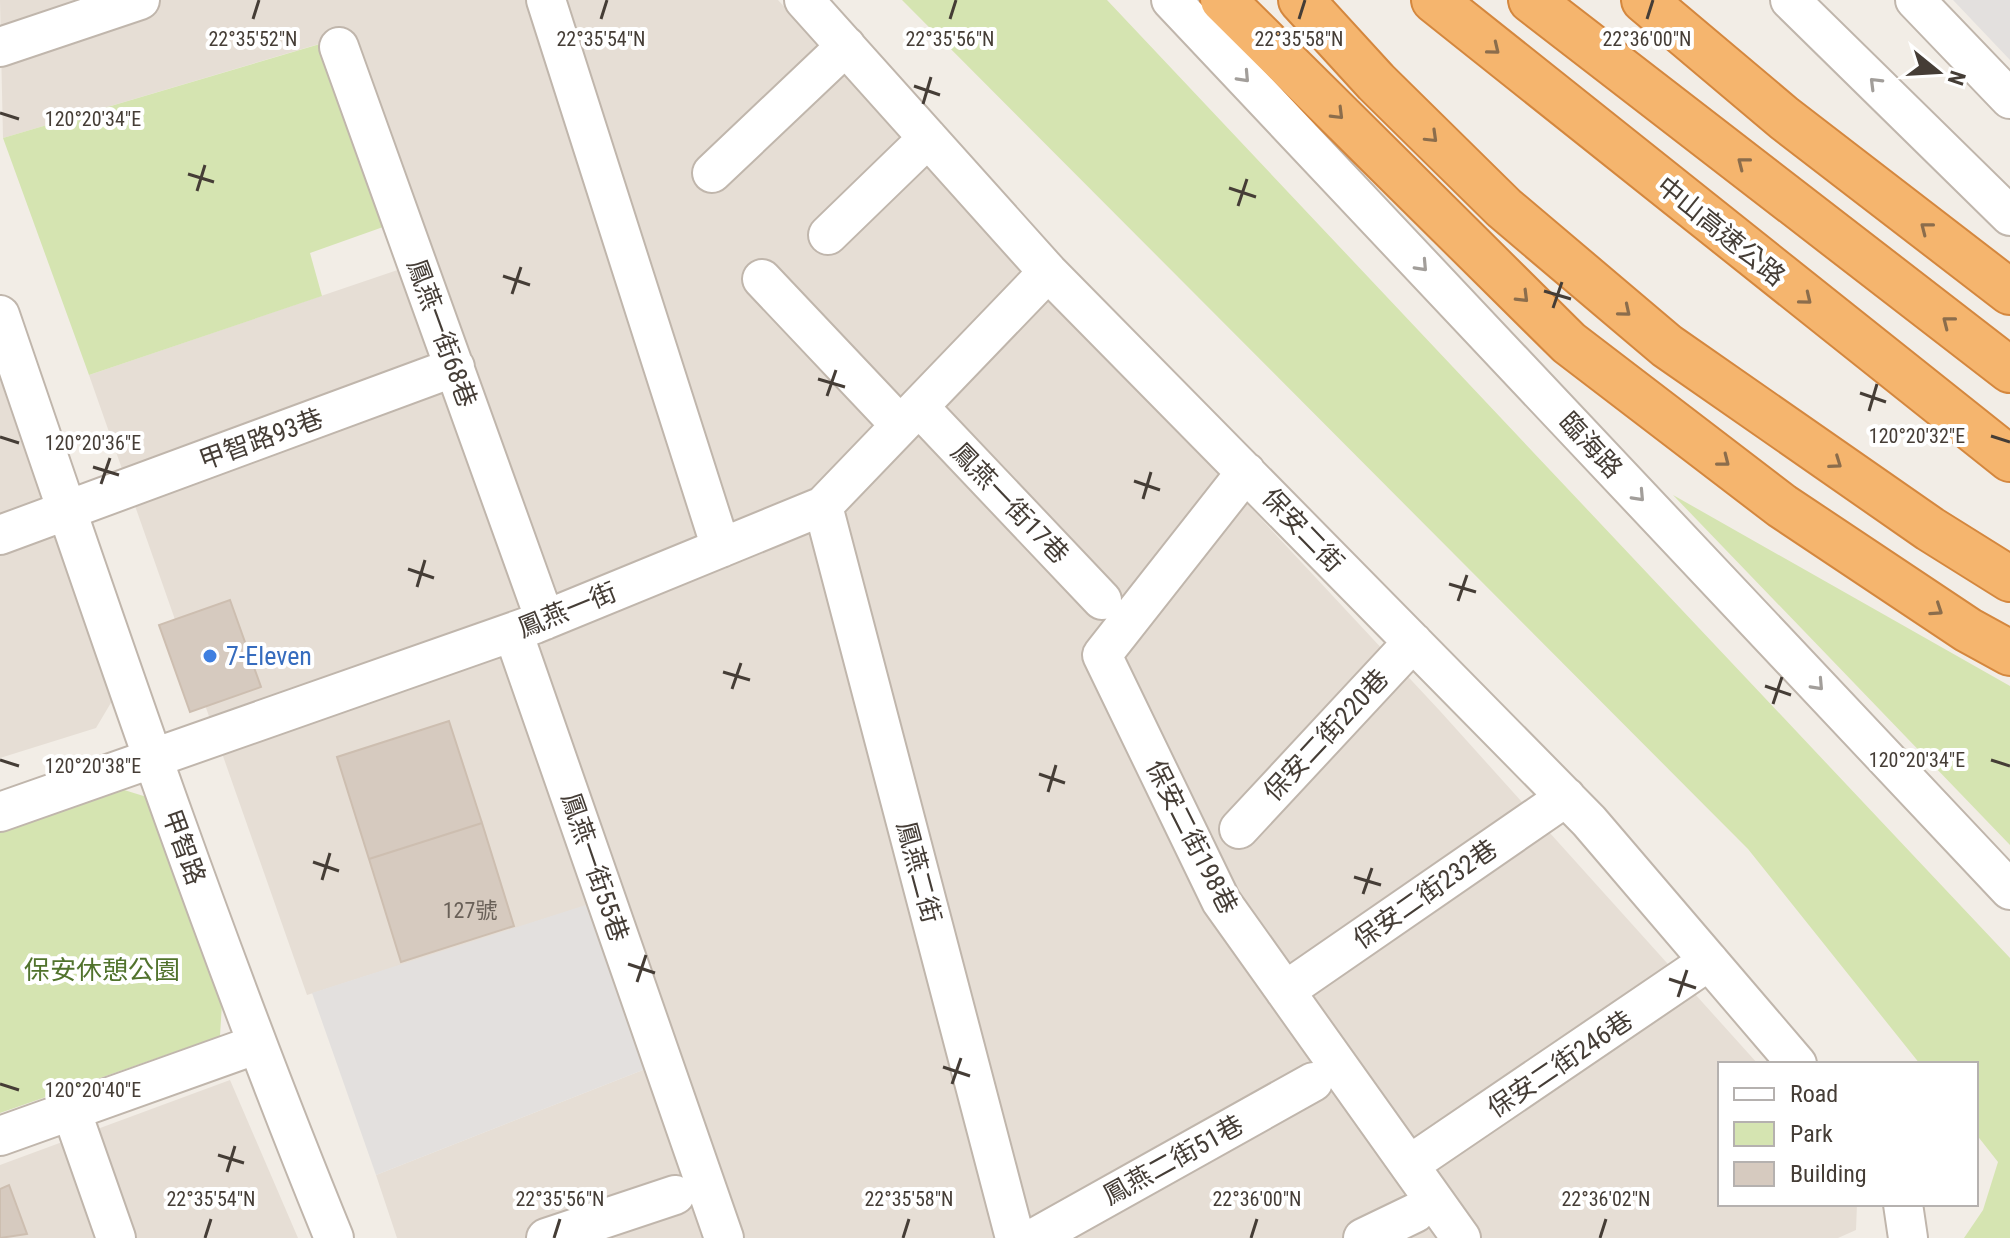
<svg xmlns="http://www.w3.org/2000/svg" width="2010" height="1238" viewBox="0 0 2010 1238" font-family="'Roboto Condensed','Noto Sans TC',sans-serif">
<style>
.residential{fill:#e6ded5}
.green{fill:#d5e4b1}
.parking{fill:#e3e0de}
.building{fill:#d6cabf;stroke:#cdbeb0;stroke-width:2}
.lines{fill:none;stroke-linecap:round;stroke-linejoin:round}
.street-casing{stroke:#c0b6ac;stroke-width:42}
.highway-casing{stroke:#d4873e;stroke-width:48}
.street{stroke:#fff;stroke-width:38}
.highway{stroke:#f5b56e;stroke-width:44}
.oneway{stroke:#8b6d4c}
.oneway2{stroke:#a29e9a}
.ticks{fill:none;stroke:#453d36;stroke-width:3}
.shop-dot{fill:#3f7fe0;stroke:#fff;stroke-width:3}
.labels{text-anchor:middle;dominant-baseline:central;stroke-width:8;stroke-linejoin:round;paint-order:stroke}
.number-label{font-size:22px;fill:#696058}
.street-label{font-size:26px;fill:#453d36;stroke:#fff}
.shop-label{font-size:26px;fill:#366cbe;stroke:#fff;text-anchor:start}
.park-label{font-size:26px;fill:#51732d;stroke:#fff}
.ticks-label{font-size:20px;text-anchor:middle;fill:#453d36;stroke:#fff;stroke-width:8;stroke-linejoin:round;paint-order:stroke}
</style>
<rect width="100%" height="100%" fill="#f2ede6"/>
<path class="residential" d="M0 0H778L1440 711 1758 1064H1720V1204H1857L1856 1230 1838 1238H397L376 1175 681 1055 622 894 307 995 89 375 430 259 346 36 3 138Z
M0 379 112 701 96 728 0 758Z
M230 1080 298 1238H0V1165Z"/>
<path class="green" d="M902 0H1107L2010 958V1238H1964L1983 1210 1998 1162 1976 1134V1064H1920L1748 849Z
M347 36 414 216 310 253 322 296 89 375 3 138Z
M1673 495 2010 686V845Z
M121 789 150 798 222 1003 220 1036 0 1113V831Z"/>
<path class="parking" d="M1953 0H2010V60Z
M623 893 681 1055 376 1175 312 993Z"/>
<path class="building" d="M230 600 261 687 190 712 159 625Z
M449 721 482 823 369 859 337 757Z
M482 823 514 926 401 962 369 859Z
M9 1185 27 1234 0 1238V1189Z"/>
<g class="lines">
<defs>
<path id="street" d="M546 0 721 548
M804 0 1048 272 1589 821 1797 1064
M1171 0 2010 890
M1790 0 2010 216
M1915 0 2010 99
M0 47 140 0
M339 47 545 620
M712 173 846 46
M828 235 928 138
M762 279 900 425
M0 315C106 625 210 935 334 1238
M919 407 1102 600
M1246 472 1102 655 1221 901 1461 1238
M823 506 1015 1238
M0 535 455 367
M513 632 724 1238
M0 812 535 624 823 506 1048 272
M1239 829 1413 642
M1285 991 1566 797
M71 1110 116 1238
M0 1136 255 1045
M1409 1165 1709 961
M1903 1204 1908 1238
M546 1238 675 1195
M1034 1238 1313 1082
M1363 1238 1415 1213"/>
<path id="highway" d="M1223 0 1569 343 1782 506 1968 630 2010 653
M1301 0 1376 82 1504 208 1667 346 1930 529 2010 579
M1434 0 2010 459
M1531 0 2010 370
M1644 0 1784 118 2010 292"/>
</defs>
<use href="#street" class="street-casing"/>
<use href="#highway" class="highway-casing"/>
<use href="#street" class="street"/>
<use href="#highway" class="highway"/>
</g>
<defs><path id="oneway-chevron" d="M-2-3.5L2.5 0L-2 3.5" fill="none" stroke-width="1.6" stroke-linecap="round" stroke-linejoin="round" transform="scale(2)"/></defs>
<g class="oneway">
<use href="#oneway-chevron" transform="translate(1494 49) rotate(39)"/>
<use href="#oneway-chevron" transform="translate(1338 114) rotate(45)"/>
<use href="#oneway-chevron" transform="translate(1432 137) rotate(44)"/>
<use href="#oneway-chevron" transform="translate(1743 163) rotate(-142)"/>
<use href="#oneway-chevron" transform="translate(1926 228) rotate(-142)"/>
<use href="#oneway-chevron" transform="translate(1523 297) rotate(45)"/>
<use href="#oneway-chevron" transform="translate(1806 299) rotate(39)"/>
<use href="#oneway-chevron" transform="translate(1625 311) rotate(40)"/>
<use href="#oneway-chevron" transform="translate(1948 322) rotate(-142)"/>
<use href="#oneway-chevron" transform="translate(1724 461) rotate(38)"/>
<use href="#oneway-chevron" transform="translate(1836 463) rotate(35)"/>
<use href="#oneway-chevron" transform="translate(1937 610) rotate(34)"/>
</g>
<g class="oneway2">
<use href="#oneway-chevron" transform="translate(1244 77) rotate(47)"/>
<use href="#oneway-chevron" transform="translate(1875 83) rotate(-135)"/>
<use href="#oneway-chevron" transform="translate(1422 266) rotate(47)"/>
<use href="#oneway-chevron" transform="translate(1639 496) rotate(47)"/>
<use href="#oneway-chevron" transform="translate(1818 685) rotate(47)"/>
</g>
<path class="ticks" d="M253 19 259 0M601 19 607 0M950 19 956 0M1299 19 1305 0M1647 19 1653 0M914 86 940 95M923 104 931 77M0 113 19 119M188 174 214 182M1229 188 1256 197M197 191 205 165M1238 206 1247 179M503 276 530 285M1544 291 1571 299M512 294 521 267M1553 308 1562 282M818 379 845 387M1860 393 1886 402M827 396 836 370M1869 411 1877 384M1991 436 2010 442M0 437 19 443M93 467 119 475M1134 481 1160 490M101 484 110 458M1143 499 1151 472M408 569 434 578M1449 584 1476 592M417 587 425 560M1458 601 1467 575M723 672 750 680M1765 686 1791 695M732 689 741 663M1773 704 1782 677M0 760 19 766M1991 760 2010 766M1039 774 1065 783M1048 792 1056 765M313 862 339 871M1354 877 1381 885M322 880 330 853M1363 894 1372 868M628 964 655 973M1669 979 1696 988M637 982 646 955M1678 997 1687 970M943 1067 970 1076M0 1084 19 1090M952 1084 961 1058M218 1155 244 1163M227 1172 235 1146M205 1238 211 1219M554 1238 560 1219M903 1238 909 1219M1251 1238 1257 1219M1600 1238 1606 1219"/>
<circle class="shop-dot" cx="210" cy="656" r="8"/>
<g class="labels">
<g class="number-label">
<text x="470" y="910">127號</text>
</g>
<g class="street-label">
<text transform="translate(1721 231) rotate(39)">中山高速公路</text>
<text transform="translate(442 333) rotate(70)">鳳燕一街68巷</text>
<text transform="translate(261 439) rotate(-20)">甲智路93巷</text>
<text transform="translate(1591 445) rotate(47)">臨海路</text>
<text transform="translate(1010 503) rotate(46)">鳳燕一街17巷</text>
<text transform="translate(1303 530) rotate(46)">保安二街</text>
<text transform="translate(567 610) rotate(-22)">鳳燕一街</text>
<text transform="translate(1326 735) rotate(-47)">保安二街220巷</text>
<text transform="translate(1192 837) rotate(63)">保安二街198巷</text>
<text transform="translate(184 847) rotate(70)">甲智路</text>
<text transform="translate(595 867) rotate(71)">鳳燕一街55巷</text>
<text transform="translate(919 872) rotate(75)">鳳燕二街</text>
<text transform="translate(1425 894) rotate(-35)">保安二街232巷</text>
<text transform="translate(1560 1064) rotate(-34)">保安二街246巷</text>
<text transform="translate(1173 1160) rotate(-29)">鳳燕二街51巷</text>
</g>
<g class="shop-label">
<text x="226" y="656">7-Eleven</text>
</g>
<g class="park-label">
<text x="102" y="970">保安休憩公園</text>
</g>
</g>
<g class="ticks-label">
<text x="253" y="46">22°35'52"N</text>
<text x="601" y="46">22°35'54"N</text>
<text x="950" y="46">22°35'56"N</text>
<text x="1299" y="46">22°35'58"N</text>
<text x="1647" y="46">22°36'00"N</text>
<text x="93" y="126">120°20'34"E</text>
<text x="1917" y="443">120°20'32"E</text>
<text x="93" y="450">120°20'36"E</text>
<text x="1917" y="767">120°20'34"E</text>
<text x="93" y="773">120°20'38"E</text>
<text x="93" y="1097">120°20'40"E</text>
<text x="211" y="1206">22°35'54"N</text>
<text x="560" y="1206">22°35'56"N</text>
<text x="909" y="1206">22°35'58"N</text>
<text x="1257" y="1206">22°36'00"N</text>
<text x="1606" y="1206">22°36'02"N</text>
</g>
<rect x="1718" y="1062" width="260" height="144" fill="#ffffff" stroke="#b5b1af" stroke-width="2"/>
<rect x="1734" y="1088" width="40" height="12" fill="#ffffff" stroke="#b5b1af" stroke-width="2"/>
<text x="1790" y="1102" font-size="24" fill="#453d36">Road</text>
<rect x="1734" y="1122" width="40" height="24" fill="#d5e4b1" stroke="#b5b1af" stroke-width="2"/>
<text x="1790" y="1142" font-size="24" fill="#453d36">Park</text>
<rect x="1734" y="1162" width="40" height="24" fill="#d6cabf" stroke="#b5b1af" stroke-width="2"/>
<text x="1790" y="1182" font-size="24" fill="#453d36">Building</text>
<g transform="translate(1938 72) rotate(108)" stroke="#ffffff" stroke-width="6" paint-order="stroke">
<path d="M0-6L14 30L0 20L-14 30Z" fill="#453d36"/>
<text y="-12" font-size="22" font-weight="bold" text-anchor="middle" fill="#453d36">N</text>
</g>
</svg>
